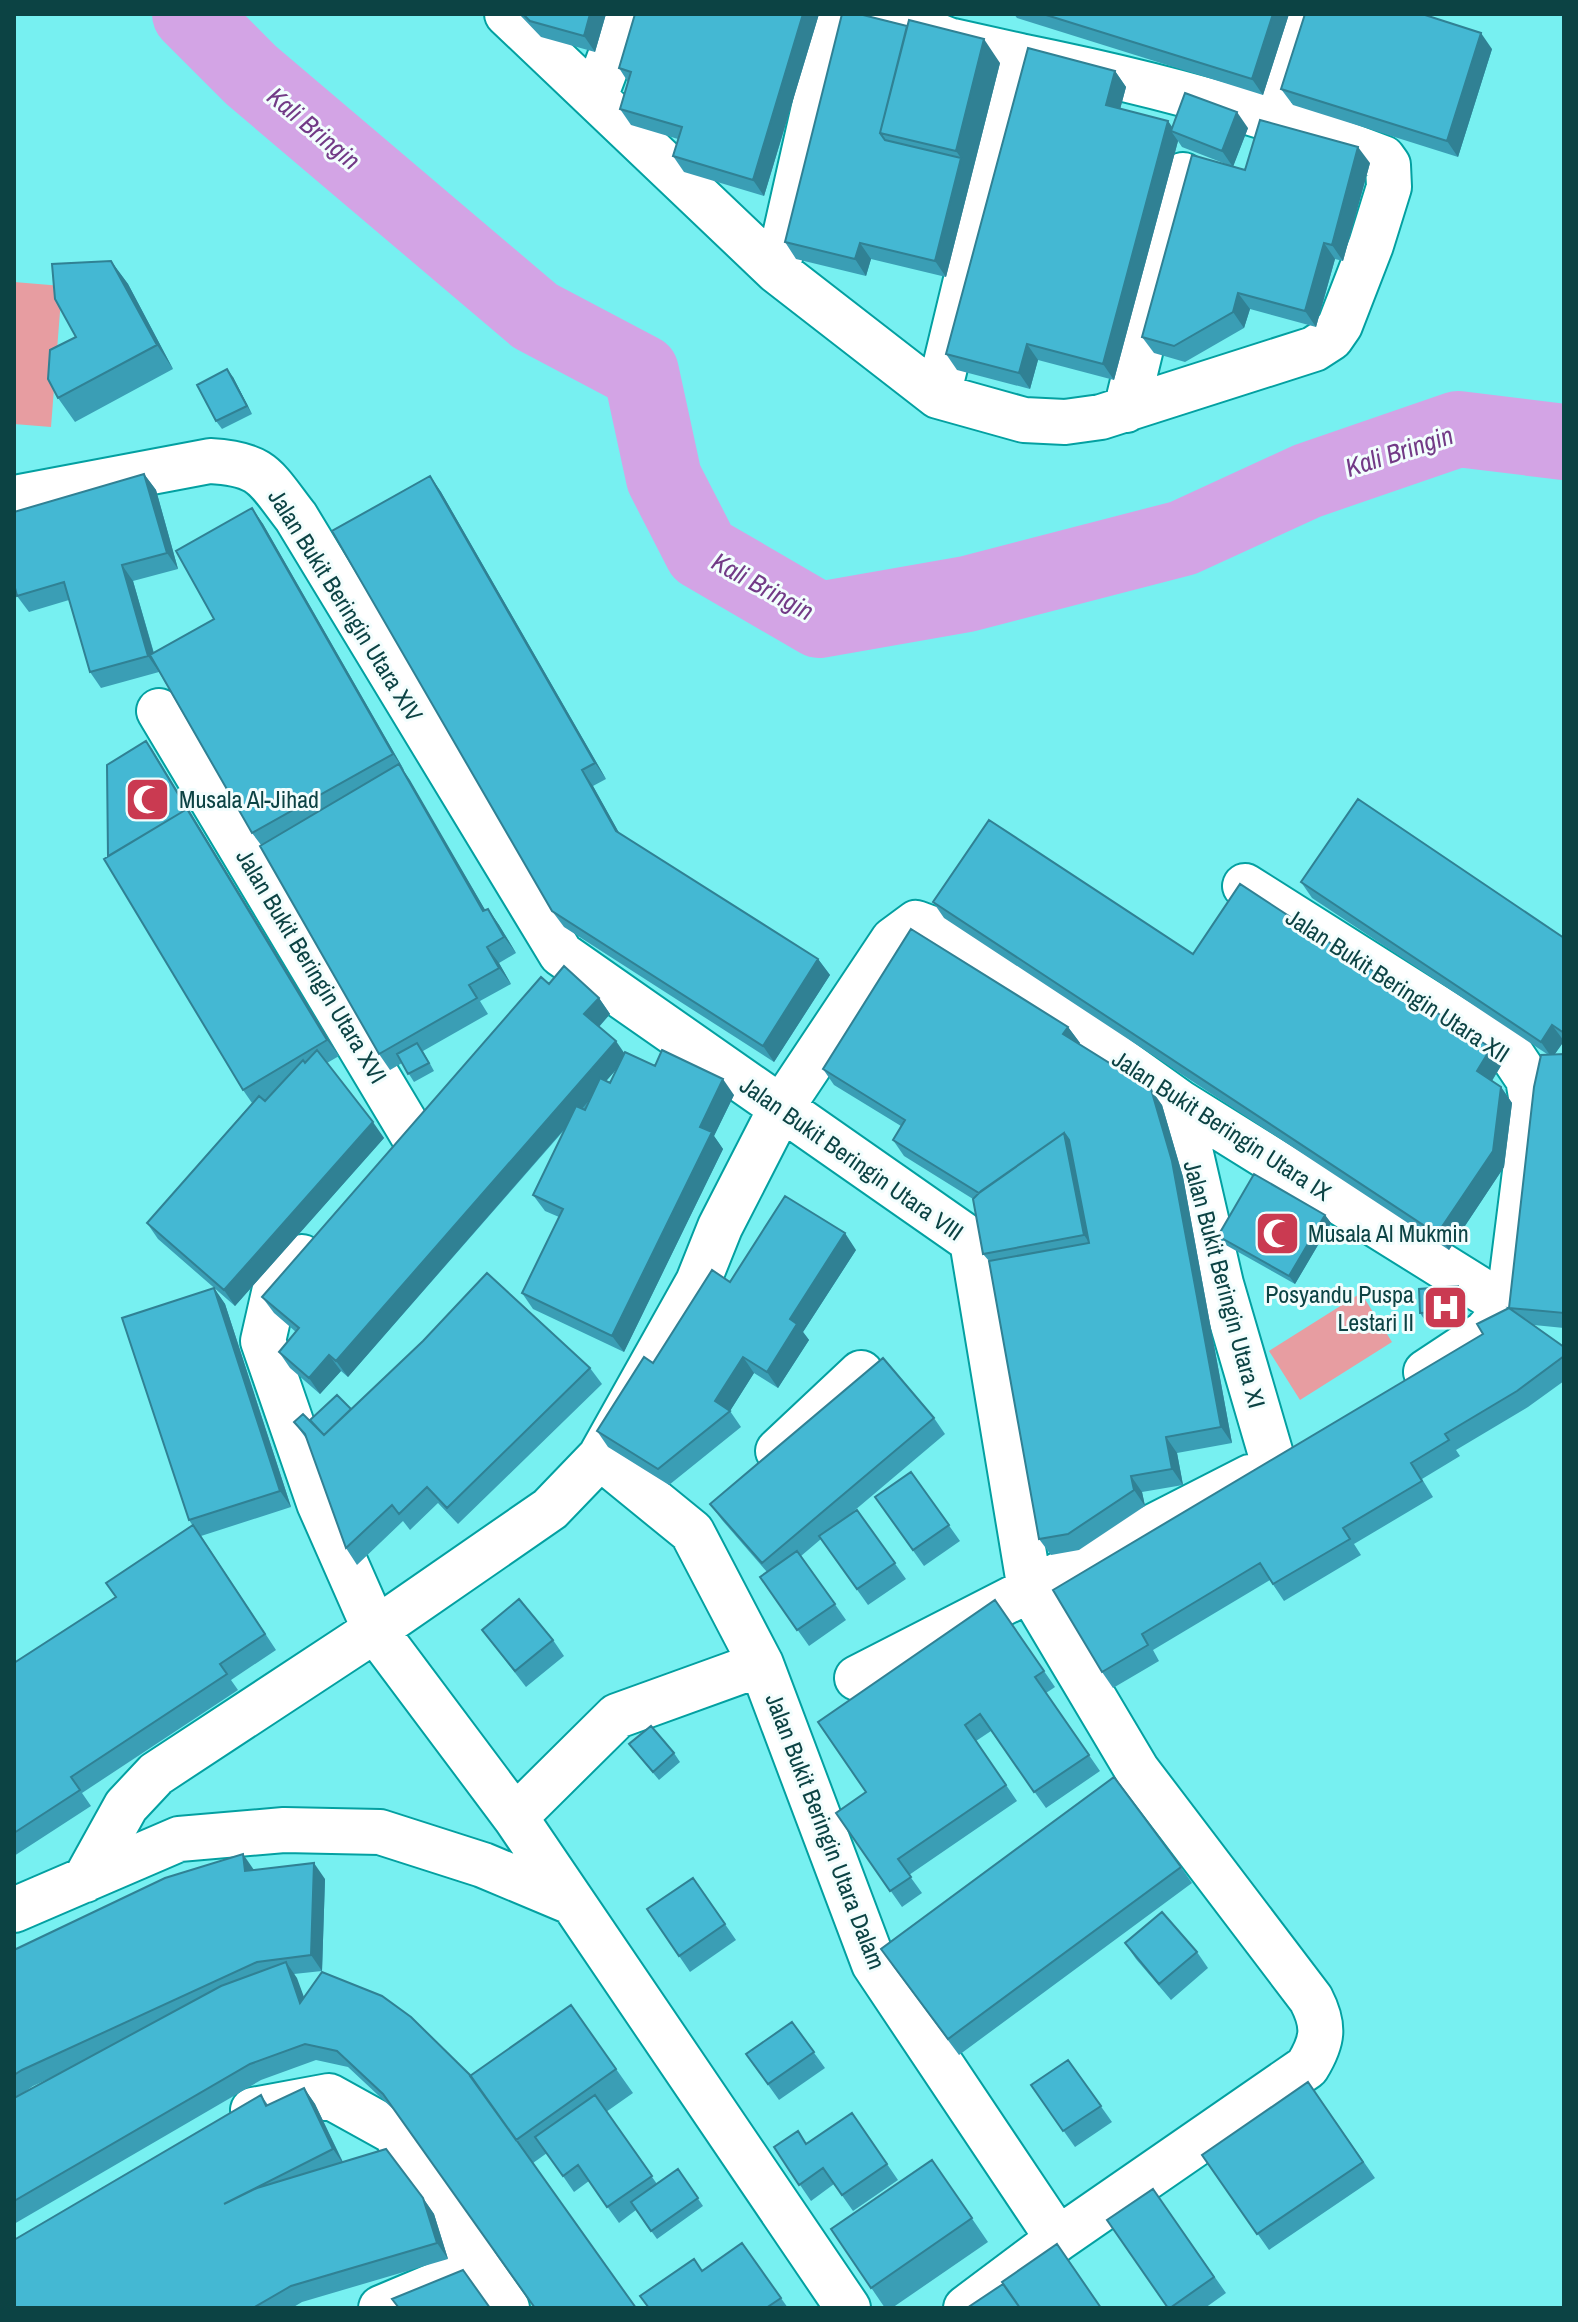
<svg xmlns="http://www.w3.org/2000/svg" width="1578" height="2322" viewBox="0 0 1578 2322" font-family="'Archivo Narrow',sans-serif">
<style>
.green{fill:#e79da1}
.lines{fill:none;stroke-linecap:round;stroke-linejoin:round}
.river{stroke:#d3a4e5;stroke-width:76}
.street-casing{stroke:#03a0a1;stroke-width:48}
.street{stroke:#fff;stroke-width:44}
.wall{fill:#3a9eb5;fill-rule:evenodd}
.shaded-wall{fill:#308194}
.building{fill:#44b8d3;stroke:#308194;stroke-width:2}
.labels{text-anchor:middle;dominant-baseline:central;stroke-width:6;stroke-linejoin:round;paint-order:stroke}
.street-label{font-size:24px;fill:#0c4344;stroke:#f2fdfd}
.poi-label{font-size:24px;fill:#0c4344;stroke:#f2fdfd;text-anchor:start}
.water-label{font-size:26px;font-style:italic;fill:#723a86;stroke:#f2fdfd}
</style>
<rect width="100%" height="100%" fill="#77f0f1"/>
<path class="green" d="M14 282 62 286 51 427 14 424Z
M1361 1293 1392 1342 1300 1400 1269 1351Z"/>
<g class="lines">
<path class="river" d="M190 14 251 75 535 316 641 372 664 478 702 552 819 620 967 594 1183 538 1307 481 1458 429 1564 442"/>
<defs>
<path id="street" d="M507 14 777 271 938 396 1024 420 1065 422 1101 417 1314 349 1331 338 1340 325 1371 245 1389 187 1388 165 1383 158C1265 112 1144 81 1020 56
M884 14 948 40 1020 56 938 396
M595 97 626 14
M1264 114 1299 14
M777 271 835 14
M1126 410 1183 175
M14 498 210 461C263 464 265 477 296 517L561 954 972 1241 1030 1590 1137 1770 1311 1999C1325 2026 1323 2041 1307 2067L1058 2239 966 2308
M159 711 415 1139
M1245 886 1512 1055 1528 1079 1533 1108 1508 1307 1485 1333 1426 1372
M1179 1102 1221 1284 1274 1465
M302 1257 276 1284 263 1341 319 1503 375 1630 515 1817 848 2308
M778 1451 861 1373
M600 1457 692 1532 761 1664 874 1964 1058 2239
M857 1678 1250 1477
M515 1817 617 1716 761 1664
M85 1880 126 1806 156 1774 375 1630 550 1509 600 1457 698 1282 720 1227 781 1108 893 940 916 923 943 933 1179 1102 1508 1307
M14 1910 179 1839 284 1830 380 1832 483 1865 569 1901
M253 2110 329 2096 394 2132 478 2267 507 2308
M381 2308 450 2279"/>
</defs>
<use href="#street" class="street-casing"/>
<use href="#street" class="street"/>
</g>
<path class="wall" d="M519 14H606L595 52 541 37Z
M819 14 764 196 684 172 673 156 678 139 631 125 620 109 628 82 619 68Z
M842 14 1000 63 946 277 871 259 866 276 796 259 785 242Z
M1014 14H1289L1263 95 1017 18Z
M1492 49 1458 157 1293 105 1281 89Z
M1115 71 1126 87 1120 109 1168 121 1172 127 1248 128 1233 166 1245 170 1370 163 1343 261 1335 259 1316 327 1250 309 1244 328 1185 362 1154 353 1142 337 1231 166 1182 147 1178 141 1114 380 1038 360 1030 389 957 370 946 354Z
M111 261 128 284 173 369 75 422 58 398 76 337Z
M233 377 252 414 222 429 216 421Z
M144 474 156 490 178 569 133 581 154 653 214 619 252 508 263 524 404 770H403L485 910 488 909 499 925 516 953 499 963 511 984 480 1001 488 1014 423 1051 434 1071 414 1082 402 1063 390 1070 379 1054 261 845 252 833 159 672 101 688 90 672 69 600 29 612 17 596Z
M430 476 441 492 606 779 593 786 619 833 818 959 830 975 774 1062 564 927 552 911Z
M146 741 339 1056 327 1063 384 1138 235 1306 158 1239 147 1223 252 1103 243 1090Z
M1301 882 1564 938V1041L1555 1054H1564V1328L1534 1325 1564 1347V1381L1528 1407 1456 1450 1460 1456 1422 1479 1433 1497 1354 1544 1361 1555 1284 1601 1270 1580 1153 1650 1159 1661 1113 1688 1102 1672 1053 1590 1483 1334 1509 1308 1547 1054 1312 898Z
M933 902 1502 1064 1492 1081 1501 1087 1512 1103 1504 1167 1449 1250 944 918Z
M549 984 599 998 610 1014 599 1027 624 1053 655 1066 734 1095 714 1136 723 1149 624 1352 533 1309 522 1293 559 1217 545 1211 533 1195 566 1128 348 1377 341 1371 320 1394 290 1368 279 1352 296 1332 274 1313 262 1297ZM616 1070 610 1083 606 1081Z
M1068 1027 1080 1043 1079 1044 1162 1105 1183 1177 1232 1443 1177 1453 1183 1485 1142 1492 1145 1506 1079 1550 1051 1555 1039 1539 989 1261 983 1254 973 1199 904 1156 893 1140 901 1126 834 1085 823 1069Z
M1325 1215 1331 1223 1295 1284 1224 1244 1218 1236Z
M856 1250 803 1332 809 1340 778 1388 754 1373 730 1411 741 1427 669 1485 608 1447 597 1431 653 1363 730 1282Z
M1458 1286 1463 1294 1465 1319 1426 1322 1420 1313Z
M214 1288 225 1304 291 1507 201 1536 276 1650 231 1680 238 1690 82 1793 91 1806 14 1856V1663L116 1597 193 1526 189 1520Z
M590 1368 602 1384 458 1524 438 1503 410 1530 403 1521 357 1565 346 1548 308 1441 294 1422 310 1420 351 1409Z
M934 1418 945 1434 848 1516 857 1510 906 1579 868 1605 821 1539 801 1556 846 1620 809 1646 760 1577 767 1572 722 1520 710 1504Z
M911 1472 960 1541 924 1566 875 1497Z
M995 1600 1055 1687 1046 1693 1100 1771 1046 1808 991 1731 976 1741 1017 1801 909 1875 922 1893 902 1907 836 1813 866 1792Z
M482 1630 553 1640 564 1656 526 1687Z
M629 1744 674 1753 680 1762 659 1780Z
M1181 1867 1192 1883 959 2055 892 1965Z
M253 1870 325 1879 322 1971 294 1974 304 1998 470 2076 571 2005 633 2093 606 2112 657 2184 678 2169 703 2206 657 2239 636 2210 619 2223 589 2181 574 2192 547 2153 533 2163 394 2110 348 2067 316 2060 261 2080 14 2224V1950ZM55 2076 23 2093 33 2086Z
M693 1878 736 1940 690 1972 647 1909Z
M1125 1943 1197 1952 1208 1968 1171 2000 1136 1959Z
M792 2022 825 2068 779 2100 746 2054Z
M1068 2060 1112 2122 1075 2147 1031 2085Z
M1308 2082 1375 2178 1269 2250 1202 2155Z
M304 2088 315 2104 343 2162 423 2198 434 2214 448 2259 302 2302 292 2308H14L261 2095 268 2105Z
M852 2113 898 2180 853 2211 834 2184 811 2201 774 2147 807 2144Z
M932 2160 988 2242 892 2308H885L831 2229Z
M1153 2189 1226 2293 1205 2308H1168Z
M742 2243 788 2308H649L703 2271Z"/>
<path class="shaded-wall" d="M590 14H606L595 52 584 36Z
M803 14H819L764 196 753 180Z
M1273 14H1289L1263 95 1252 79Z
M1481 33 1492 49 1458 157 1447 141Z
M984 39 1000 63 946 277 935 261 961 158 956 151Z
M1115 71 1126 87 1117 121 1106 105Z
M1237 112 1248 128 1233 167 1222 151Z
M1168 121 1176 133 1171 131 1178 141 1114 380 1103 364Z
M1358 147 1370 163 1343 261 1332 245Z
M860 243 871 259 866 276 855 259Z
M1324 243 1335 259 1316 327 1305 311Z
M111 261 128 284 173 369 157 345Z
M1238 293 1250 309 1244 328 1233 312Z
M1027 344 1038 360 1030 389 1019 373Z
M227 369 233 377 252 414 247 406Z
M144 474 156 490 178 569 167 553Z
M430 476 441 492 606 779 595 763Z
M252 508 263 524 404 770 393 754Z
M122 565 133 581 159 672 148 656Z
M146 741 152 749 339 1056 327 1040Z
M399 764 410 780 495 927 483 911Z
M582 770 593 786 627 847 616 831Z
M488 909 499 925 516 953 504 937Z
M487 947 499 963 511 984 499 968Z
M818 959 830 975 774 1062 763 1046Z
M599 998 610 1014 595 1031 584 1014Z
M1552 1025 1564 1041 1552 1058 1541 1042Z
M1068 1027 1080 1043 1075 1050 1063 1034Z
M616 1041 627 1057 348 1377 336 1361Z
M1491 1048 1502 1064 1488 1087 1477 1071Z
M723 1079 734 1095 714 1136 723 1149 624 1352 612 1336 700 1127Z
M1501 1087 1512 1103 1504 1167 1449 1250 1437 1234Z
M1151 1089 1162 1105 1183 1177 1232 1443 1221 1427Z
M373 1122 384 1138 235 1306 224 1290Z
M1064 1133 1080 1156 1100 1259 1084 1235Z
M1325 1215 1331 1223 1295 1284 1289 1276Z
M845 1233 856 1250 803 1332 809 1340 778 1388 767 1372 790 1319Z
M1458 1286 1463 1294 1465 1319 1459 1311Z
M214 1288 225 1304 291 1507 280 1491Z
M329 1355 341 1371 320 1394 309 1378Z
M743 1357 754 1373 730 1411 715 1401Z
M1166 1437 1177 1453 1183 1485 1172 1469Z
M1131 1476 1142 1492 1145 1506 1134 1490Z
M243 1854 254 1870 245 1871Z
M314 1863 325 1879 322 1971 311 1955Z
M286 1962 297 1978 312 2019 300 2003Z
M304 2088 315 2104 344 2165 333 2149Z
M423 2198 434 2214 448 2259 437 2243Z"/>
<path class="building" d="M523 14H590L584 36 530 21Z
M635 14H803L753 180 673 156 682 127 620 109 631 72 619 68Z
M842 14H859L907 26 880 133 885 140 961 158 935 261 860 243 855 259 785 242Z
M1043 14H1273L1252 79Z
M1305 14H1422L1481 33 1447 141 1281 89Z
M909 20 984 39 956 151 880 133Z
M1028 48 1115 71 1106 105 1168 121 1103 364 1027 344 1019 373 946 354Z
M1185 93 1237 112 1222 151 1171 131Z
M1260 120 1358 147 1332 245 1324 243 1305 311 1238 293 1233 312 1174 346 1142 337 1192 155 1245 170Z
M111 261 157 345 58 398 48 379 50 350 76 337 55 299 52 264Z
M227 369 247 406 216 421 197 385Z
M144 474 167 553 122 565 148 656 90 672 64 582 17 596 14 584V512Z
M430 476 595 763 582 770 616 831 818 959 763 1046 552 911 332 531Z
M252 508 393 754 252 833 150 655 214 619 176 551Z
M146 741 192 817 187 809 108 856 107 765Z
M399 764 483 911 488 909 504 937 487 947 499 968 469 985 477 998 379 1054 260 846Z
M1358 799 1564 938V1033L1552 1025 1541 1042 1301 882Z
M187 809 327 1040 243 1090 104 859Z
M989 820 1193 954 1240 884 1491 1048 1477 1071 1501 1087 1493 1151 1437 1234 933 902Z
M911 929 1068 1027 1063 1034 1151 1089 1172 1161 1221 1427 1166 1437 1172 1469 1131 1476 1134 1490 1068 1534 1039 1539 989 1261 1089 1243 1069 1140 1064 1133 979 1193 893 1140 905 1120 823 1069Z
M564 966 599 998 584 1014 616 1041 336 1361 329 1355 309 1378 279 1352 299 1328 262 1297 541 977 549 984Z
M417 1043 429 1063 408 1074 397 1054Z
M317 1050 373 1122 224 1290 147 1223 259 1096 265 1101 303 1060 305 1063Z
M662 1050 723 1079 700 1127 712 1132 612 1336 522 1293 563 1209 533 1195 576 1106 585 1110 600 1078 610 1083 625 1052 655 1066Z
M1564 1054V1313L1509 1308 1564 1347V1356L1517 1391 1445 1434 1449 1440 1411 1463 1422 1481 1343 1528 1350 1539 1273 1584 1260 1563 1142 1634 1148 1645 1102 1672 1053 1590 1483 1334 1477 1324 1509 1308 1534 1087 1541 1055Z
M1064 1133 1084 1235 983 1254 973 1199 981 1191Z
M1254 1174 1325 1215 1289 1276 1218 1236Z
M785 1196 845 1233 790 1319 797 1324 767 1372 743 1357 715 1401 730 1411 658 1469 597 1431 644 1357 653 1363 712 1270 730 1282Z
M487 1273 590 1368 447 1508 427 1487 399 1514 392 1505 346 1548 305 1434 294 1422 303 1414 324 1435 423 1341Z
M1458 1286 1459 1311 1420 1313 1419 1289Z
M214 1288 280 1491 189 1520 122 1318Z
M883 1358 934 1418 762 1563 710 1504Z
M337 1395 351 1409 324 1435 310 1420Z
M911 1472 949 1525 913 1550 875 1497Z
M857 1510 895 1563 857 1589 819 1536Z
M193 1525 265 1634 220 1664 227 1674 71 1777 80 1790 14 1833V1663L116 1597 106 1583Z
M797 1551 835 1604 797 1630 760 1577Z
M519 1599 553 1640 515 1671 482 1630Z
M995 1600 1044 1671 1035 1677 1089 1755 1034 1792 980 1714 965 1725 1006 1785 898 1859 911 1877 890 1891 836 1813 866 1792 818 1722Z
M651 1726 674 1753 653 1772 629 1744Z
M1114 1777 1181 1867 948 2039 881 1949Z
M243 1854 245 1871 314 1863 311 1955 257 1962 22 2070 14 2075V1950L165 1878Z
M693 1878 725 1924 679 1956 647 1909Z
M1162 1912 1197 1952 1159 1984 1125 1943Z
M286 1962 300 2003 322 1972 382 1996 411 2017 470 2075 636 2308H535L383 2094 337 2051 305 2044 250 2064 14 2201V2098L221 1986Z
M571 2005 616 2069 516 2140 470 2076Z
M792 2022 814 2052 768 2084 746 2054Z
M1068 2060 1101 2106 1063 2131 1031 2085Z
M1308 2082 1363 2162 1257 2234 1202 2155Z
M304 2088 333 2149 224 2204 257 2188 386 2149 423 2198 437 2243 291 2286 253 2308H14V2240L261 2095 266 2106Z
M595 2095 652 2176 607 2207 578 2165 563 2176 535 2137Z
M852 2113 887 2164 842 2195 823 2168 799 2185 774 2147 798 2131 806 2144Z
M932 2160 972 2218 871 2288 831 2229Z
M678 2169 698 2198 651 2231 631 2202Z
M1153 2189 1214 2277 1170 2308H1168L1107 2220Z
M742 2243 781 2298 766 2308H649L640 2296 694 2259 702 2271Z
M1057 2244 1101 2308H1020L1002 2282Z
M463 2270 490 2308H399L392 2299Z
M1003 2284 1020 2308H967Z"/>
<defs>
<symbol id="mosque-square" viewBox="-11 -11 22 22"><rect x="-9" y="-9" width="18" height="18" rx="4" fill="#ca3a51" stroke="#f2fdfd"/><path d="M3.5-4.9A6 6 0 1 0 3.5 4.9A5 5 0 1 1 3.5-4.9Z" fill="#fff"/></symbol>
<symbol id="hospital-square" viewBox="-11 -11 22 22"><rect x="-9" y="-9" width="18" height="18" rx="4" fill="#ca3a51" stroke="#f2fdfd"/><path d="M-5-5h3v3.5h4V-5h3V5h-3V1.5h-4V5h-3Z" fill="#fff"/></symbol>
</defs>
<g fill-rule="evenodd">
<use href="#mosque-square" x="122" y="774" width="51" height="51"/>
<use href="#mosque-square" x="1252" y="1208" width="51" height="51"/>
<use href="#hospital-square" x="1420" y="1282" width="51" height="51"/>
</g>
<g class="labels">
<g class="street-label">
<text transform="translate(346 605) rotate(58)">Jalan Bukit Beringin Utara XIV</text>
<text transform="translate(312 966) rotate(59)">Jalan Bukit Beringin Utara XVI</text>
<text transform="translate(1398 985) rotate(33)">Jalan Bukit Beringin Utara XII</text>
<text transform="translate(1222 1125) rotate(33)">Jalan Bukit Beringin Utara IX</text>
<text transform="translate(852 1158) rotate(35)">Jalan Bukit Beringin Utara VIII</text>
<text transform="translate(1225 1284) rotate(75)">Jalan Bukit Beringin Utara XI</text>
<text transform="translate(826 1831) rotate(69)">Jalan Bukit Beringin Utara Dalam</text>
</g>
<g class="poi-label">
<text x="179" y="799">Musala Al-Jihad</text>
<text x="1308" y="1233">Musala Al Mukmin</text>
<text x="1414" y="1294" text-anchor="end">Posyandu Puspa<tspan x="1414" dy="28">Lestari II</tspan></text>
</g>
<g class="water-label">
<text transform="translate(314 128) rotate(40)">Kali Bringin</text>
<text transform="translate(1399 451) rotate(-18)">Kali Bringin</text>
<text transform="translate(763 586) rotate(29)">Kali Bringin</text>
</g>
</g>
<rect width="1578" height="2322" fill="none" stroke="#0c4344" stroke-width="32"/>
</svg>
